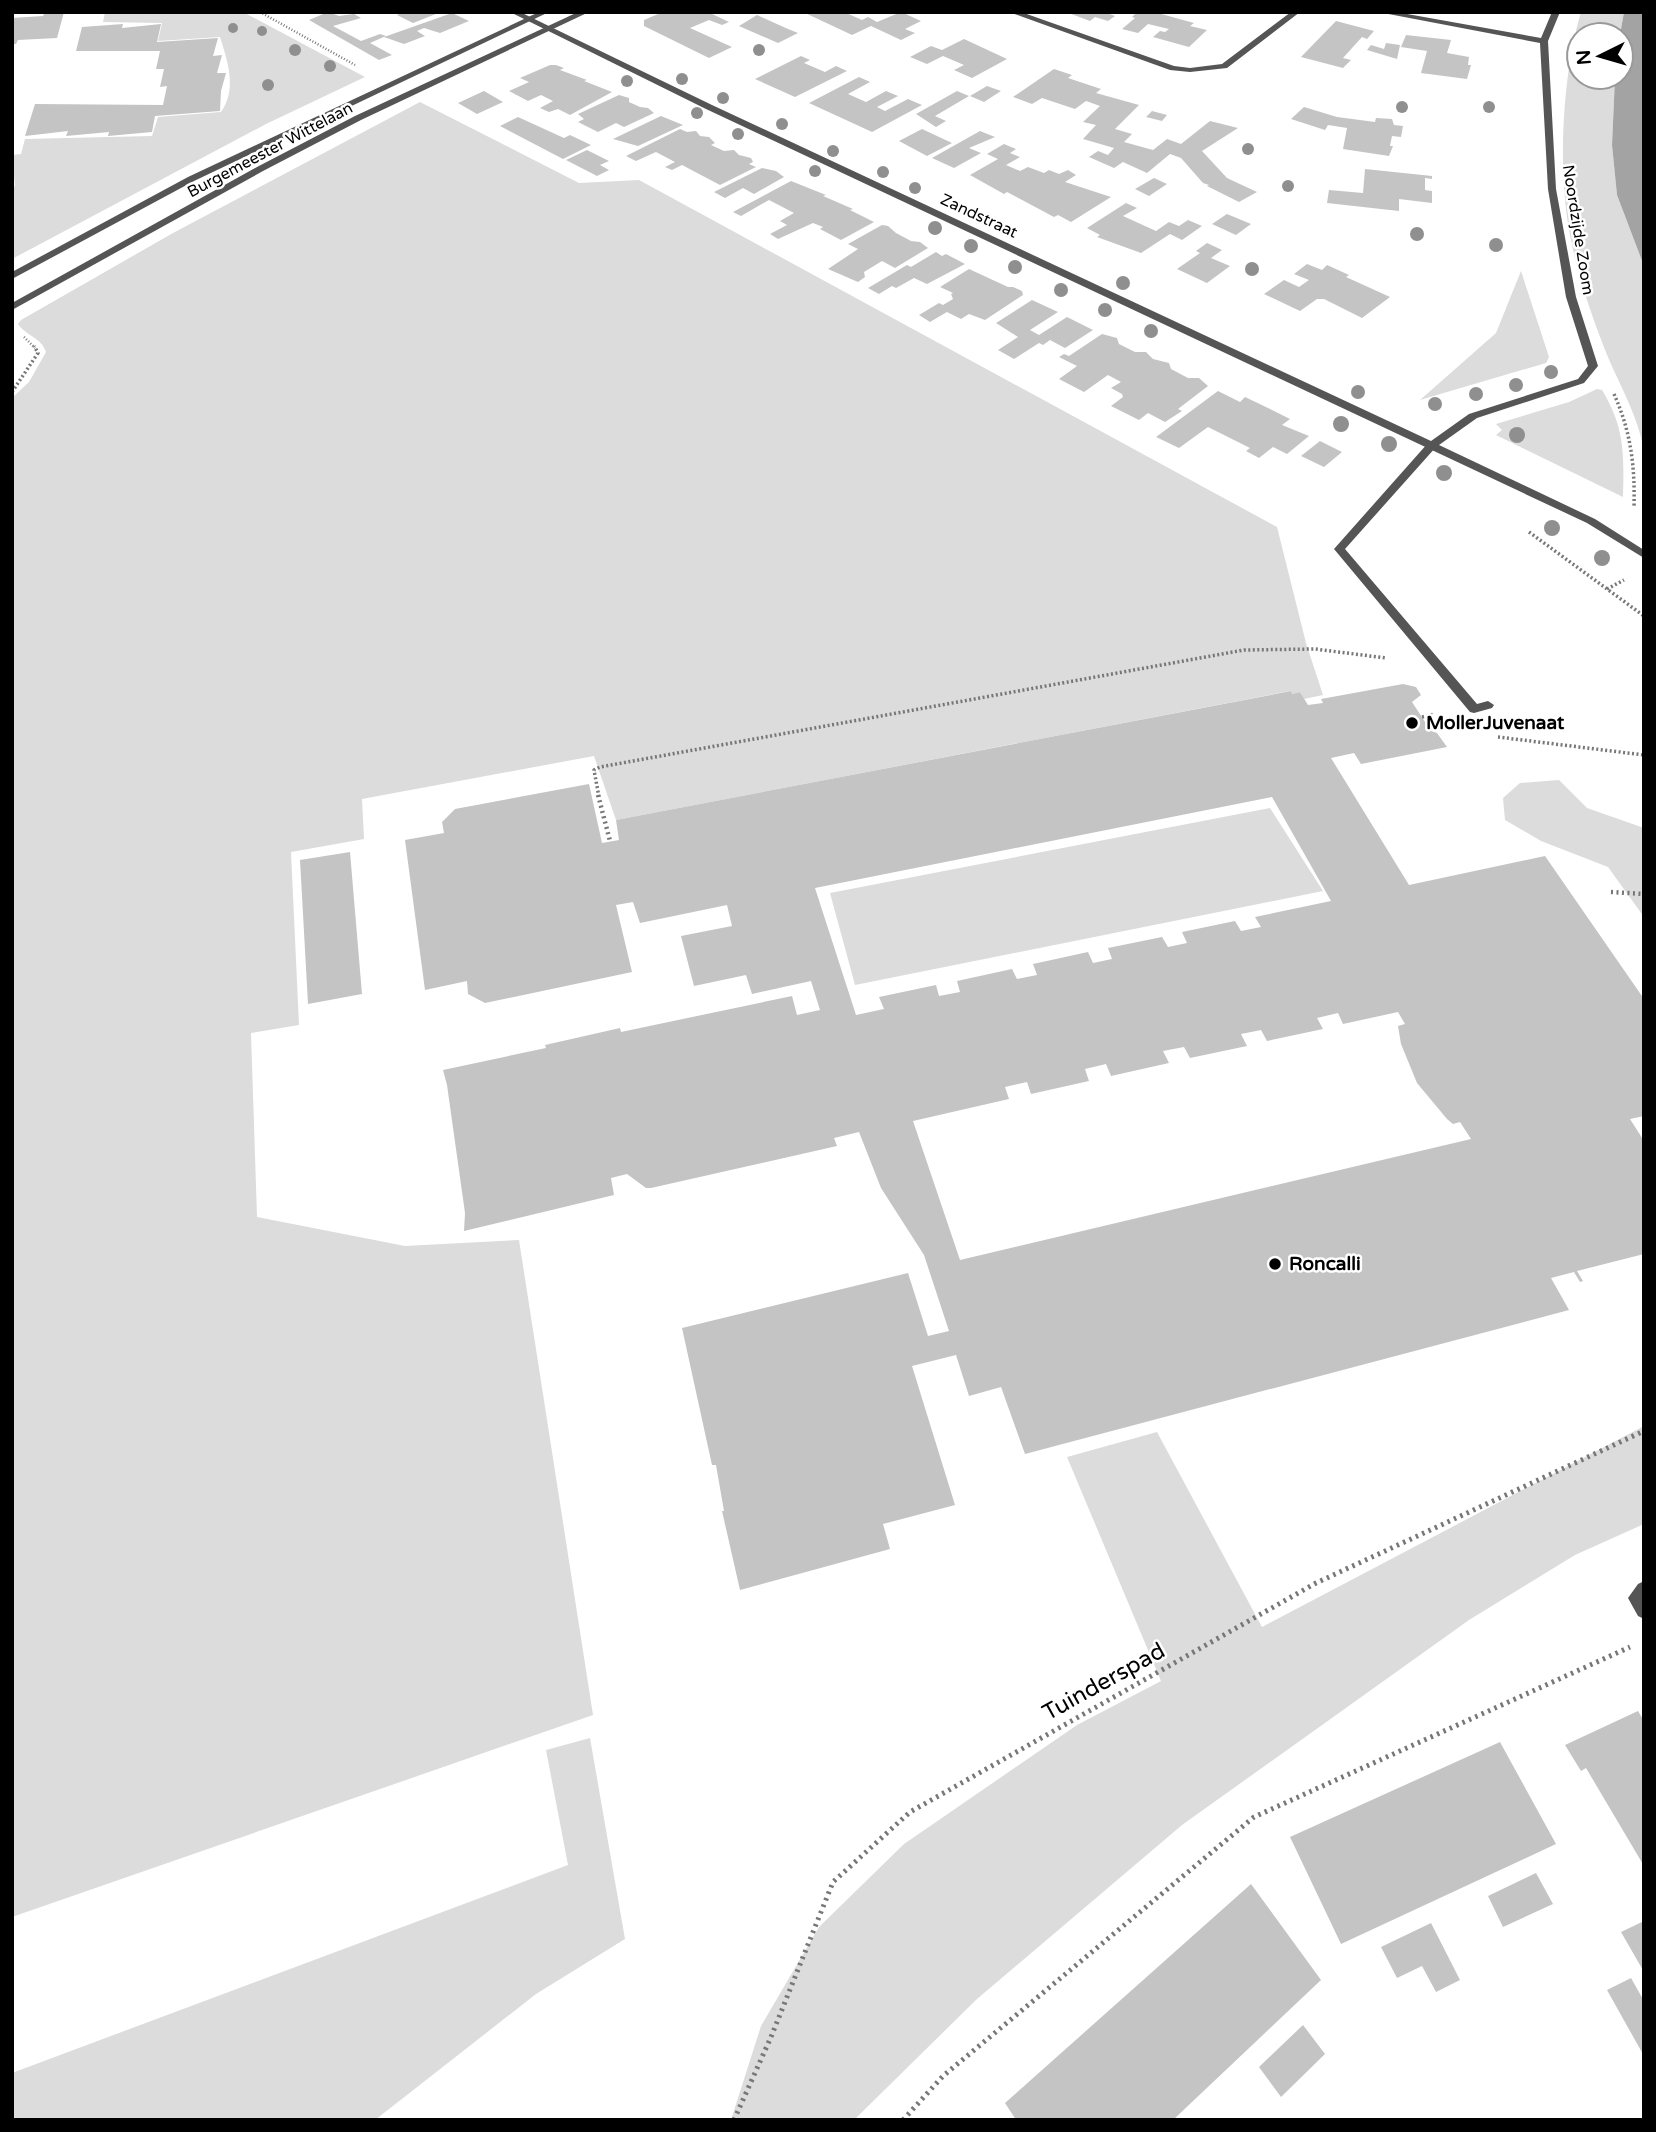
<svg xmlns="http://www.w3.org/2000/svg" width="1656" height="2132" viewBox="0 0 1656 2132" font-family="'Varela Round',sans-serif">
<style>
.green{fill:#dcdcdc}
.water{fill:#a3a3a3}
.building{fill:#c4c4c4;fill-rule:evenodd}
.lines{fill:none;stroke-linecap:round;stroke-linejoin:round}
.path-far3{stroke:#777;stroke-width:2.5;stroke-dasharray:1 2;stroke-linecap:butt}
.path-far2{stroke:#777;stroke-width:3.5;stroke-dasharray:2 2.5;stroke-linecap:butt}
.path-far1{stroke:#777;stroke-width:4.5;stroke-dasharray:2 3.5;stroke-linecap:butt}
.path{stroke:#777;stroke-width:5;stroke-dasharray:2.5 4.5;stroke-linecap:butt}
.service{fill:#555;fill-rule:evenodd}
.minor{fill:#555;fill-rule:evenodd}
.tertiary{fill:#555;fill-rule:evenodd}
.tree{fill:#8f8f8f}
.poi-dot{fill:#000;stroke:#fff;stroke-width:2.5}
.labels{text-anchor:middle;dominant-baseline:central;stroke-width:5;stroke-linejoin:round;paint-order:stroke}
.far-street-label{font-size:16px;fill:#000;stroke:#fff}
.poi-label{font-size:19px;font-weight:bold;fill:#000;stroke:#fff;text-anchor:start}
.near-street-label{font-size:23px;fill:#000;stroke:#fff}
</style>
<rect width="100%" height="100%" fill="#fff"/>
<path class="green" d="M105 12H243L365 77 266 124 12 259V193L15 185 12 155 21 154 25 139 152 136 158 117 221 112C237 89 228 62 220 37L158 41 162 23 103 22Z
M1581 12H1624L1620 35H1579V77H1615L1612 145 1617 195 1644 266V451C1638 413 1615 378 1602 342 1589 308 1578 275 1571 240 1557 176 1562 75 1581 12Z
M420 102 579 183 639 180 1277 527 1306 643 1323 695 1304 699 1300 692 1292 694 1290 691 616 820 594 756 362 799 364 839 291 852 299 1025 251 1033 257 1217 405 1246 519 1240 593 1715 12 1917V398L29 382 46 352C41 337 26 336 18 324L21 320 173 233Z
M1521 271 1549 357 1546 363 1420 400 1496 333Z
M1597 389 1602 390C1625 428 1624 454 1623 497L1496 435 1502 430 1496 424 1569 402Z
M1559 780 1587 808 1644 828V917L1608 867 1541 841 1505 820 1503 798 1520 783Z
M1270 808 1323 891 855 985 830 893Z
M1644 1426V1524L1575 1555 1469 1620 1182 1825 977 1999 854 2120H731L761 2026 819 1927 904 1844 1077 1725 1161 1681 1067 1457 1157 1432 1262 1627Z
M590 1738 625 1939 536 1994 375 2120H12V2073L568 1865 546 1750Z"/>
<path class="water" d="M1624 12H1644V266L1617 195 1612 145 1615 77H1621L1620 35Z"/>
<path class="building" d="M45 12H64L57 38 18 40 16 44H12V18L43 16Z
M328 12 339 16 354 14 361 18 333 26 361 41 380 34 386 36 370 43 392 55 379 60 309 20Z
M403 12H441L413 23 397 15Z
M663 12H708L729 22 722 25 709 20 690 28 732 47 709 58 644 26V20Z
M803 12H844L862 20 868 17 877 22 901 12 921 21 905 29 915 33 901 40 871 26 852 35Z
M1066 12H1104L1115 16 1108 21 1095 17 1090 21Z
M1137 12H1154L1194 23 1190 26 1207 30 1189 47 1153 37 1160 31 1165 32 1169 29 1148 24 1138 33 1122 29 1135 18 1132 17Z
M452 13 469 21 440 33 424 28 417 31 425 36 404 44 384 37Z
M757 15 788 29 798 33 778 43 739 26Z
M1336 21 1374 31 1367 39 1362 37 1343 58 1351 60 1343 68 1301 57Z
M123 24 122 28 161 24 157 42 218 38 213 56 222 55 217 73H226L221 91 220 111 155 116 152 132 108 136 109 132 66 136 68 131 25 136 35 104 163 105 167 86 160 87 164 69H156L160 51H76L82 27Z
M1406 35 1451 40 1447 53 1469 57 1468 65H1471L1467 79 1421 73 1427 51 1401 47Z
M964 39 1007 59 972 78 954 70 964 65 943 56 927 64 910 57 931 46 942 50Z
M1386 43 1400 45 1397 59 1367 50 1371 45 1384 49Z
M801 56 810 60 804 63 825 72 836 66 847 71 795 97 755 79Z
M550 65H556L564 68 560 70 587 80 584 81 612 92 570 115 558 109 549 112 540 108 553 101 541 95 528 101 509 91 529 82 520 78Z
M1054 69 1072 75 1068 78 1101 89 1096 93 1139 105 1115 129 1132 134 1124 142 1153 150 1167 139 1181 144 1210 121 1238 128 1202 151 1227 178 1257 192 1239 202 1207 186 1209 185 1203 183 1181 158 1170 154 1147 173 1123 162 1114 168 1089 157 1098 151 1108 155 1114 148 1083 139 1096 125 1083 122 1100 106 1086 101 1075 109 1042 98 1032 104 1013 97Z
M859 77 870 82 848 94 866 102 886 91 898 96 877 107 885 111 908 99 922 105 872 132 809 103Z
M987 86 1001 91 984 102 970 96Z
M484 91 503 102 477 114 458 103Z
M957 91 969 96 935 116 946 121 936 127 916 114Z
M619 95 629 98V102L640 107 648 108 654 113 624 127 616 123 598 132 578 122 584 119 578 114Z
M1304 107 1337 117 1375 122 1376 118 1392 119 1394 125 1403 126 1401 137 1392 136 1390 146H1393L1389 156 1343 149 1347 128 1328 125 1325 130 1291 119Z
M1152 111 1167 115 1162 121 1146 117Z
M661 116 683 125 638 146 613 139Z
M518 117 564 138 570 135 591 145 563 159 500 126Z
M680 129 687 132 696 131 700 136 709 137 715 143 711 145 724 151 734 150 739 155 751 158 753 162 749 164 756 167 720 185 682 165 672 170 665 167 675 162 656 152 636 161 626 156Z
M922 129 952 143 927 156 899 141Z
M980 131 995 137 969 148 981 153 954 168 932 158Z
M1004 144 1016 149 1010 153 1020 157 1006 165 1020 171 1028 167 1044 173 1049 170 1059 174 1068 170 1076 175 1065 182 1111 197 1071 222 1058 215 1054 217 1007 192 1004 194 970 175 998 159 987 154Z
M587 150 609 161 600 165 609 170 597 176 566 160Z
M762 168 776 171 784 177 754 194 743 188 725 198 714 192Z
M1365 169 1432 176V179L1425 178V190L1432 191V203L1399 199V211L1327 203 1329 190 1363 193Z
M1154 178 1167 184 1149 196 1135 189Z
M791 181 826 195 823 196 853 209 850 210 874 222 841 240 820 229 823 227 813 223 778 239 770 234 787 225 780 221 794 213 769 200 741 216 733 212Z
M1126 203 1137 208 1123 216 1156 231 1169 222 1179 226 1188 220 1202 226 1182 240 1170 234 1141 253 1097 237 1100 235 1087 228Z
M1227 214 1251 224 1236 235 1212 224Z
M882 225 888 226 896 233 911 241 920 242 928 248 895 268 882 261 864 272 865 277 858 282 828 269 858 249 848 244Z
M1207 243 1222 250 1211 258 1230 266 1207 283 1177 269 1200 253 1196 251Z
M936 252 942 256 946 254 965 264 927 284 914 278 896 288 892 286 879 294 868 288 907 265 911 267Z
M1307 264 1322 270 1327 265 1349 275 1346 277 1390 297 1362 318 1324 299H1317L1300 311 1264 294 1284 280 1299 287 1309 280 1294 274Z
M969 269 1008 287H1013L1022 291 1023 295 985 320 969 314 961 319 947 312 930 322 919 315 939 303 943 305 953 299 951 294 953 293 940 287Z
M1032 300 1058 312 1030 330 1039 335 1067 317 1093 330 1065 348 1050 340 1043 345 1039 343 1014 359 998 350 1018 337 996 323Z
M1102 334 1117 338 1119 344 1135 352H1146L1153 359 1169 363 1171 369 1188 378H1199L1208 386 1178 409 1182 411 1165 422 1148 413 1139 420 1111 406 1123 397 1122 394 1111 388 1121 382 1108 375 1084 392 1059 379 1077 366 1059 357 1064 354 1069 356Z
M1218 391 1240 402 1245 397 1268 408 1290 419 1282 425 1309 436 1287 454 1273 447 1259 458 1246 451 1250 448 1208 427 1179 448 1156 437Z
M1320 441 1342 452 1324 467 1301 456Z
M1403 684 1416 687 1421 695 1412 702 1431 731 1437 733 1447 747 1361 764 1354 753 1331 758 1409 885 1545 856 1644 999V1116L1630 1119 1644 1141V1254L1577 1271 1583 1281 1580 1282 1574 1272 1551 1278 1569 1310 1025 1454 1001 1387 969 1396 956 1355 912 1366 955 1505 883 1524 890 1549 740 1590 722 1511H724L716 1465H712L682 1328 908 1273 928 1336 949 1331 924 1255 881 1188 859 1132 834 1138 837 1146 651 1188H646L627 1174 611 1178 614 1195 464 1231 465 1213 447 1085 443 1070 546 1048 545 1045 620 1028 621 1032 792 996 797 1015 820 1010 811 981 752 994 746 975 694 986 681 936 732 926 727 905 640 923 633 902 616 905 632 972 485 1003 468 994 467 981 425 990 405 840 444 833 442 822 455 809 589 784 602 843 619 840 616 820 1291 691 1292 694 1300 692 1308 705 1323 703 1321 699ZM1272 797 1331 901 1255 917 1261 927 1241 931 1235 921 1182 932 1187 943 1168 947 1162 937 1108 948 1112 959 1093 963 1088 952 1033 964 1037 975 1017 979 1012 969 957 981 960 992 939 996 936 985 879 997 884 1009 856 1015 815 888ZM1398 1012 1405 1024 1398 1026 1401 1044 1417 1083 1447 1119 1453 1124 1460 1122 1471 1139 960 1260 913 1121 1009 1099 1005 1087 1027 1082 1031 1094 1089 1081 1085 1069 1106 1064 1111 1076 1169 1063 1163 1051 1184 1047 1190 1058 1247 1046 1241 1034 1261 1030 1267 1041 1323 1029 1317 1018 1338 1013 1343 1024Z
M350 852 362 994 308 1004 300 860Z
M1638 1711 1644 1721V1866L1586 1768 1581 1771 1565 1745Z
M1500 1742 1556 1844 1341 1944 1290 1837Z
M1536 1873 1553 1904 1503 1927 1488 1896Z
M1251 1884 1321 1980 1173 2120H1016L1005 2103Z
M1644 1921V1972L1621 1932Z
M1431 1923 1460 1980 1436 1992 1422 1966 1397 1978 1381 1947Z
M1631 1978 1644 2001V2056L1607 1990Z
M1303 2025 1325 2054 1281 2097 1259 2067Z"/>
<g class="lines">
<path class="path-far3" d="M260 12 355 65
M24 337 35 348"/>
<path class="path-far2" d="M12 392 38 353 34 346
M1614 394C1631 432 1635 466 1634 507
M1529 532 1644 616
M1607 589 1624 580
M1422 717 1435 714
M1498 737 1644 755
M599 797 594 770 600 767 1244 650 1315 649 1386 658"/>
<path class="path-far1" d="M598 795 610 841
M1611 892 1644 894"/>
<path class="path" d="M734 2120 771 2037 833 1882 910 1812 1316 1583 1644 1431
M903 2120 943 2076 1254 1817 1630 1647"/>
<path class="service" d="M1432 442 1436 443V447L1345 549 1477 704 1488 701 1494 705 1492 708 1474 713 1470 712 1334 549 1428 443Z"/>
<path class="minor" d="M510 12H520L712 105 1431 441 1469 414 1578 379 1588 366 1566 297 1548 189 1540 43 1378 12H1396L1541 38 1552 12H1560L1548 41 1556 189 1576 297 1598 366 1584 383 1477 418 1439 445 1595 519 1644 550V558L1587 523 706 109Z
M1009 12H1021L1174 66 1190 68 1222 64 1291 12H1300L1227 68 1190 72 1170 70Z
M1644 1581V1619L1638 1616 1628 1598 1638 1584Z"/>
<path class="tertiary" d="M539 12H549L194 181 12 279V272L188 177Z
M578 12H589L361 120 263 171 12 310V303L257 167 355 116Z"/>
</g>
<g class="tree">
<circle cx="233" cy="28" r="5"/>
<circle cx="262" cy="31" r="5"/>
<circle cx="295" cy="50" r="6"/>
<circle cx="759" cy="50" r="6"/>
<circle cx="330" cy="66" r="6"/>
<circle cx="682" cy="79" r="6"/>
<circle cx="627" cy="81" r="6"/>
<circle cx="268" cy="85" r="6"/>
<circle cx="723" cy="98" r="6"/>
<circle cx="1402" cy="107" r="6"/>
<circle cx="1489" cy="107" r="6"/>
<circle cx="697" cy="113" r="6"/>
<circle cx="782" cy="124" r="6"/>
<circle cx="738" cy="134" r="6"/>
<circle cx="1248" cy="149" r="6"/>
<circle cx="833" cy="151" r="6"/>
<circle cx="815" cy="171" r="6"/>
<circle cx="883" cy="172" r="6"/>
<circle cx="1288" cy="186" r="6"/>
<circle cx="915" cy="188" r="6"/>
<circle cx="935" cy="228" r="7"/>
<circle cx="1417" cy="234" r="7"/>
<circle cx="1496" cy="245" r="7"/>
<circle cx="971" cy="246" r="7"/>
<circle cx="1015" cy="267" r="7"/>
<circle cx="1252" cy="269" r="7"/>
<circle cx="1123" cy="283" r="7"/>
<circle cx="1061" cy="290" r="7"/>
<circle cx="1105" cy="310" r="7"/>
<circle cx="1151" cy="331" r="7"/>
<circle cx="1551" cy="372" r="7"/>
<circle cx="1516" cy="385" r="7"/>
<circle cx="1358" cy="392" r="7"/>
<circle cx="1476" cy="394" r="7"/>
<circle cx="1435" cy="404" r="7"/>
<circle cx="1341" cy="424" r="8"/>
<circle cx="1517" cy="435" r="8"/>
<circle cx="1389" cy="444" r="8"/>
<circle cx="1444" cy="473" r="8"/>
<circle cx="1552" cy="528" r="8"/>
<circle cx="1602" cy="558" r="8"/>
</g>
<g class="poi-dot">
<circle cx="1412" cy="723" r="7"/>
<circle cx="1275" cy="1264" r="7"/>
</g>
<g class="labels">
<g class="far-street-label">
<text transform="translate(270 150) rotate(-28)">Burgemeester Wittelaan</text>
<text transform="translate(979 216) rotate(25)">Zandstraat</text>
<text transform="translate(1578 230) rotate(81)">Noordzijde Zoom</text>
</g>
<g class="poi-label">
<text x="1426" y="723">MollerJuvenaat</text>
<text x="1289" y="1264">Roncalli</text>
</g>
<g class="near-street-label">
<text transform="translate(1104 1682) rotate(-29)">Tuinderspad</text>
</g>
</g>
<rect width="1656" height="2132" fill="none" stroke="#000000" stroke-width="28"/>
<g transform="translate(1600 56) rotate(265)"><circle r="33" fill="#ffffff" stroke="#999999" stroke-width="2"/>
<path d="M0-5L12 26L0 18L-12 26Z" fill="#000000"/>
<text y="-10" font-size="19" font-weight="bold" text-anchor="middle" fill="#000000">N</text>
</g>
</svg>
